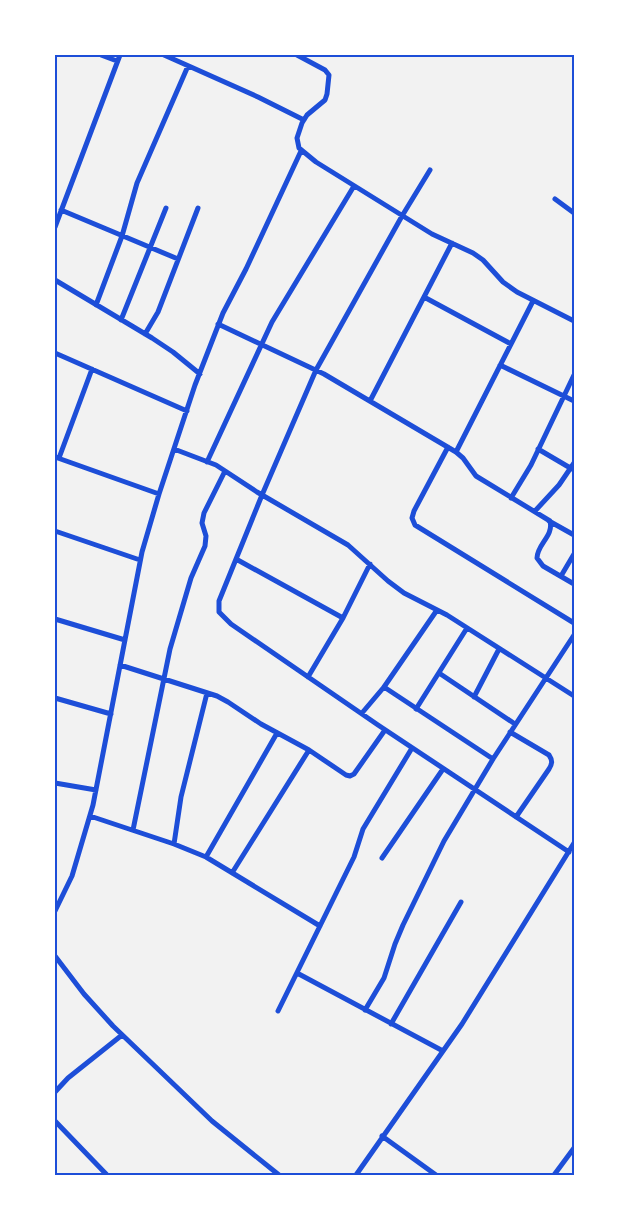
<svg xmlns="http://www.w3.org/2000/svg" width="629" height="1230" viewBox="0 0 629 1230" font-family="'Noto Sans',sans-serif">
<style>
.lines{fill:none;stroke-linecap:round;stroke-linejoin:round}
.minor{stroke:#1d4ed8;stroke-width:5}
.neatline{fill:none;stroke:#1d4ed8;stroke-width:2}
</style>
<rect width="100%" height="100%" fill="#f2f2f2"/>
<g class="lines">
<path class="minor" d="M101 55 117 61
M164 55 258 97 304 120
M297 55 325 70 329 75 327 94 325 100 307 115 302 123 297 138 299 148 316 162 432 234 473 253 483 260 503 282 517 292 574 321
M430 170 402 216 316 370 262 495 219 601V612L231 624 378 725 569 852
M555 199 574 213
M61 210 178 259
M55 227 120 55
M55 280 152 338 173 352 200 374
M424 297 511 344
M96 305 122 236 137 183 188 66
M121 320 166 208
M218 324 324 374 456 452 463 458 476 476 550 521C554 536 537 544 537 558L543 566 574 584
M145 334 158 312 198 208
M55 353 187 411
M500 365 574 401
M370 401 452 243
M448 447 414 511 412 518 415 525 574 623
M174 449 216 465 257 492 348 545 388 581 404 593 447 615 574 696
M538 449 572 469
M456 452 533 301
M55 457 159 494
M59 458 92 369
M207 462 272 322 354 186
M511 498 531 465 574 375
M535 511 559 485 574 463
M549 521 574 535
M55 531 140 560
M236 559 343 618
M561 576 574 554
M55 619 125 640
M120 665 217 696 228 702 261 724 309 750 346 775 350 776 354 774 385 730
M439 673 515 724
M308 677 343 618 370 564
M384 687 493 759
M474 697 499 649
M55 698 111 714
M416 709 467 628
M362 713 384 687 437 610
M510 732 549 755C553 761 552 764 549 769L516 817
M55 783 96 790
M90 816 174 844 206 857 320 926
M133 830 170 649 191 578 205 546 206 536 202 523 204 513 225 471
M174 844 181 797 207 693
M206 857 277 733
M382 858 443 769
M232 873 309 750
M55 911 72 876 93 805 142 552 159 494 195 385 223 313 246 269 301 151
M55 956 84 994 113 1026 212 1121 279 1175
M297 973 443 1051
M365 1010 384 978 395 944 403 925 444 841 493 759 574 635
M278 1011 354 857 363 829 412 748
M391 1024 461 902
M55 1092 68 1078 122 1035
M55 1121 107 1175
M382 1136 436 1175
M356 1175 462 1024 574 843
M554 1175 574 1148"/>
</g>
<rect width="629" height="1230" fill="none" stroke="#ffffff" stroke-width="112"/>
<rect x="56" y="56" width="517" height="1118" class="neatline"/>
</svg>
